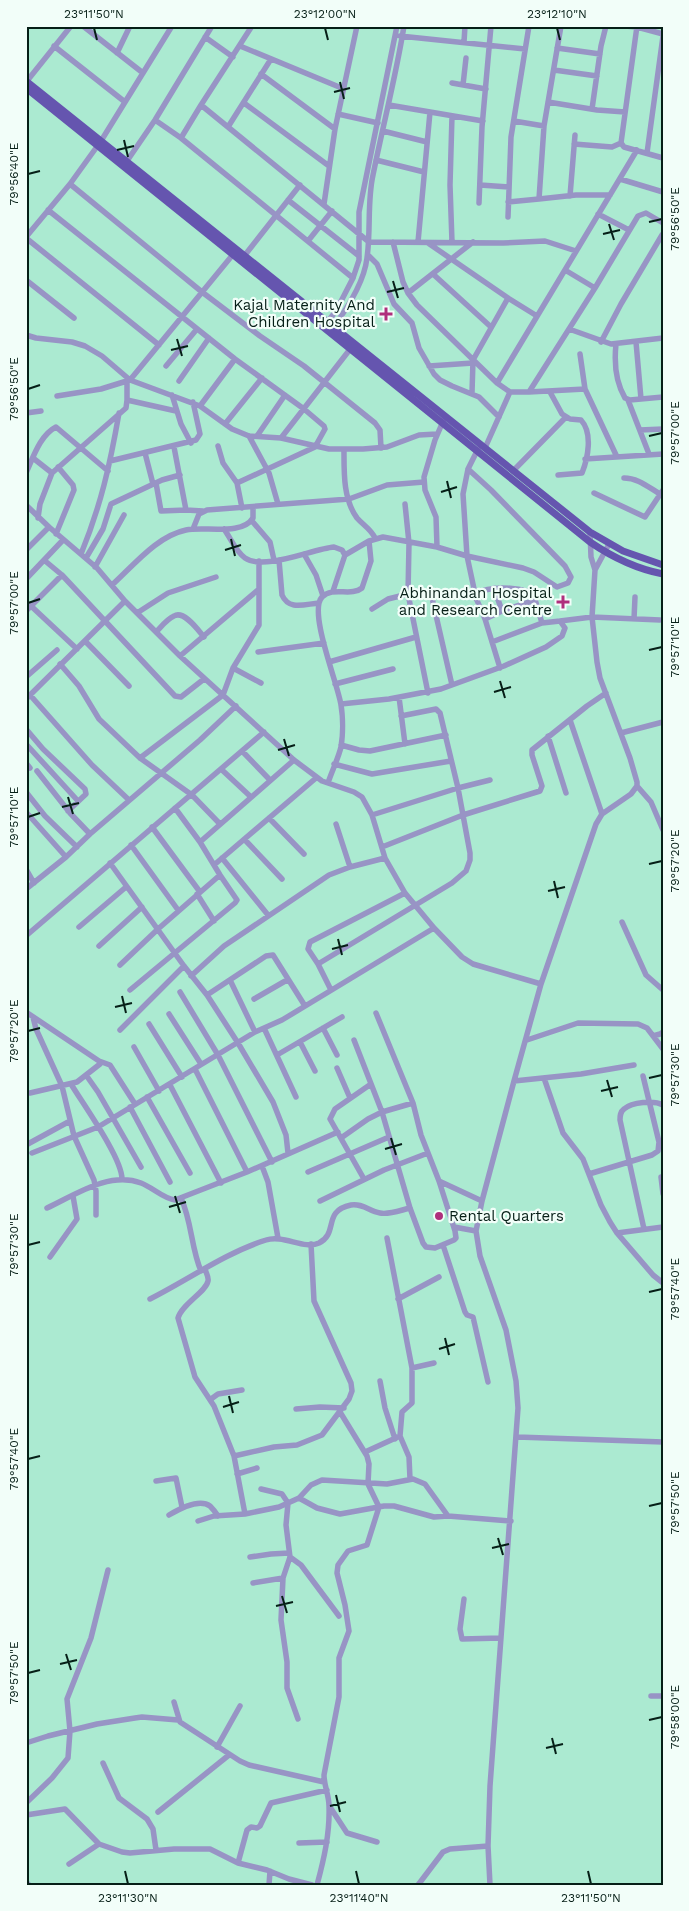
<svg xmlns="http://www.w3.org/2000/svg" width="689" height="1911" viewBox="0 0 689 1911" font-family="'Work Sans',sans-serif">
<style>
.lines{fill:none;stroke-linecap:round;stroke-linejoin:round}
.minor{stroke:#9894c5;stroke-width:5.5}
.major{stroke:#6555af;stroke-width:7}
.ticks{fill:none;stroke:#061f17;stroke-width:2}
.poi-dot{fill:#af2f7c;stroke:#f2fef9;stroke-width:2}
.labels{text-anchor:middle;dominant-baseline:central;stroke-width:4.5;stroke-linejoin:round;paint-order:stroke}
.poi-label{font-size:15px;fill:#061f17;stroke:#f2fef9;text-anchor:end}
.neatline{fill:none;stroke:#061f17;stroke-width:2}
.ticks-label{font-size:12px;text-anchor:middle;fill:#061f17}
</style>
<rect width="100%" height="100%" fill="#abead1"/>
<g class="lines">
<path class="minor" d="M83 26 143 73
M561 26 544 126 539 199 576 195H610
M625 26 637 27 663 34
M637 26 621 143 624 147 663 158
M400 36 525 49
M205 37 233 57
M464 42 465 26
M54 46 125 102
M240 46 344 89
M557 48 600 54
M117 53 130 26
M554 70 597 76
M261 74 335 129
M27 81 71 26
M452 83 486 89
M463 85 466 58
M548 102 597 110 625 112
M244 103 329 166
M201 105 369 242 503 243 545 241 576 251
M389 105 483 121
M592 109 601 46 606 26
M338 114 378 123
M155 120 181 138 353 278
M514 121 544 126
M228 127 271 59
M383 131 427 142
M181 138 201 105 252 26
M574 144 612 147 621 143
M647 153 663 36
M376 160 424 172
M127 161 155 120 212 26
M620 179 663 192
M70 184 202 292 260 336 304 366 375 423 380 430 381 448
M480 185 509 187
M570 196 575 135
M288 200 359 256
M508 202 539 199
M479 203 482 127 491 26
M324 204 335 129 357 26
M48 210 235 359 304 409 324 426 325 429 315 447 237 483
M598 214 629 230
M508 217 511 137 529 26
M26 237 70 184 101 141 172 26
M26 238 159 345
M308 241 332 211
M393 242 403 282 408 293 417 305 497 383
M418 242 430 112
M452 242 450 185 452 116
M428 243 508 298 537 316
M245 255 300 185
M368 255 377 264 394 304 412 323 419 348 434 374 440 380 452 386 479 397 499 417
M565 270 595 288
M433 274 491 327
M26 280 74 318
M408 293 473 242
M325 325 336 311 353 278 359 260V212L397 26
M332 329C347 309 364 283 367 258 371 230 367 202 373 175 383 125 396 76 404 26
M569 329 611 344 663 338
M26 335 36 338 72 342 85 346 102 356 130 380 200 406 232 429 249 436 281 438 329 449H363L387 447 419 435 437 434
M601 342 621 304 662 235
M636 342 641 399
M616 344C614 363 615 381 625 398L630 400 663 397
M580 354 585 389 617 457
M166 366 197 329
M429 366 473 363
M179 381 209 338
M510 392H529L595 288 638 216 646 213 663 223
M529 392 585 389
M550 392 562 414 570 419 581 420C593 433 588 458 582 473L558 475
M472 393 473 360 508 298
M172 395 181 424 191 443
M57 396 101 389 130 380 235 252
M127 400 176 411
M628 400 649 454
M200 406 235 359
M26 413 41 411
M225 424 262 378
M640 430 663 429
M249 436 269 473 278 504
M257 436 285 395
M281 438 351 348
M218 446 223 463 237 483 242 508
M174 447 186 510
M485 448 510 392 497 383 637 150
M344 449C344 472 343 499 357 518 363 525 371 529 375 538
M478 449 468 469 463 494 467 556 476 598 485 619 500 668
M145 453 153 484
M33 458 52 473
M585 459 663 454
M110 461 196 440 200 434 193 402
M513 471 566 417
M26 473C33 458 40 435 56 427L108 471
M624 478C638 478 648 487 660 494
M156 483 161 511 186 510 203 511
M594 493 645 517 663 490
M405 504 409 543 408 594 428 693
M26 505 49 527 97 568 125 601 180 656 294 760 322 781 354 792 362 797 372 815 385 858 405 893 434 928 462 957 473 964 541 984
M38 518 40 504 52 473 126 408 127 400V381
M252 521 270 542 274 560
M193 529 199 514 207 510 349 499 387 485 424 482
M224 529C230 537 236 552 245 558 264 571 312 549 334 547L342 550 345 555
M56 534 74 490 73 485 58 467
M437 547 436 517 425 490 424 477 435 440 444 419
M26 550 49 527
M81 554C101 505 110 465 119 413
M304 554 316 575 323 596
M86 558 103 529 111 504 162 480 180 475
M279 560 282 595C289 611 305 604 319 603
M95 567 124 515
M595 570 609 544
M62 575 175 696 181 697 204 679
M26 579 63 540
M112 585C134 565 157 536 186 530 204 526 242 536 253 518V507
M494 588 502 611
M333 591 345 555 369 541 383 537 437 547 467 556 523 568 534 572 557 587 568 583 571 577 565 566 491 490 468 469
M474 594C491 586 512 587 530 592L534 596 542 623
M432 598 452 685
M31 606 77 649
M372 609 388 599 408 594
M26 611 62 575 44 560
M137 613 168 593 216 577
M485 619 502 611 535 600
M634 619 635 597
M560 621 592 617 660 620
M156 632C161 627 167 619 174 616 184 610 198 630 204 637
M85 641 129 686
M258 652 324 643
M180 656 259 589
M329 662 416 637
M60 664 79 686 99 719 140 758 192 795 220 824
M233 668 261 683
M26 677 57 650
M335 684 393 669
M30 695 92 765 129 800
M399 697 405 744
M26 699 125 601
M341 704 389 699 441 689 504 666 546 647 562 636 565 628 560 621 542 623 492 642
M570 720 602 814
M26 729 43 749 85 789 86 794 68 811
M621 733 663 722
M548 736 566 793
M26 744 78 801
M341 745 359 750 370 751 446 735
M242 751 270 780
M140 758 223 695 233 668 259 625V561
M26 763 30 768
M334 764 372 774 451 761
M221 769 251 797
M37 771 70 813 90 834
M328 783C332 771 338 759 341 747 343 735 343 717 341 705 338 684 308 612 322 597 333 586 351 597 362 588L371 561 369 541
M637 786 651 802 663 830
M26 792 45 816 77 847
M26 812 66 857
M372 815 458 788 490 780
M269 818 304 854
M336 824 350 867
M152 827 200 892
M245 840 282 879
M200 842 294 760
M131 845 178 910
M382 847 463 815 540 791 542 786 532 755V750L587 706 606 693
M222 858 268 915
M110 863 184 966 207 995 238 1043 273 1102 286 1135 288 1153
M214 865 316 778
M26 869 34 883
M26 889 66 857 90 834 200 740 236 706
M197 894 214 921
M622 922 646 975 663 990
M79 927 126 887
M27 935 264 732
M99 946 142 907
M318 964 452 883 466 871 470 860V853L458 788 440 713 436 709 401 716
M120 965 158 929 220 875
M191 976 224 946 329 875 350 867 385 858
M230 980 255 1032
M130 990 235 903 237 900 220 875 200 842 175 808
M331 990 318 964 308 949 310 942 405 893
M180 992 218 1055 272 1162
M207 995 266 956 273 955 305 1006
M254 999 287 980
M26 1012 99 1061 100 1064 77 1082 30 1093
M169 1014 201 1064
M33 1017 36 1029 62 1086 74 1136 94 1180 96 1191V1215
M149 1024 182 1077
M264 1028 296 1097
M323 1028 337 1055
M120 1030 184 966
M653 1036 660 1034 663 1032
M354 1040 382 1112 410 1208 423 1243 426 1247 435 1248 454 1240 456 1238 455 1231 439 1181 421 1135 413 1103 376 1013
M527 1040 578 1023 638 1024 647 1028 663 1049
M300 1042 315 1071
M134 1047 159 1091
M277 1055 342 1017
M99 1061 110 1065 135 1104
M337 1068 350 1098
M86 1075 98 1092 141 1167
M544 1078 563 1133 583 1159 601 1205 610 1222 617 1233 653 1275 663 1283
M514 1081 581 1074 634 1065
M71 1084C83 1104 122 1158 122 1179
M170 1085 221 1183
M147 1097 190 1173
M130 1107 170 1182
M341 1138 368 1119 382 1112 413 1103
M26 1145 70 1121
M32 1153 98 1127 255 1032 282 1020 434 928
M262 1166 268 1182 278 1238
M247 1172 338 1132
M308 1172 389 1137
M589 1174 652 1155 658 1151 659 1142 643 1076
M661 1177 663 1194
M364 1179 330 1119 335 1109 371 1084
M439 1181 482 1201
M181 1198C192 1222 191 1248 201 1271
M320 1201 384 1170 428 1153
M47 1208C75 1195 109 1171 141 1183 152 1187 164 1199 175 1200L247 1172 195 1069
M454 1227 476 1231
M644 1229 620 1120C620 1116 620 1112 624 1109 632 1102 654 1100 663 1105
M617 1233 663 1227
M443 1245 465 1312 467 1315 473 1317 488 1382
M50 1257 77 1219 73 1196
M205 1269C206 1273 209 1277 208 1281 206 1292 182 1304 178 1318L195 1377 214 1406 234 1456 245 1514
M150 1299C188 1280 225 1253 266 1240 283 1234 304 1250 319 1243 339 1233 322 1211 351 1205 362 1203 369 1211 380 1213 389 1215 401 1210 410 1208
M398 1299 439 1277
M412 1368 434 1363
M380 1381 385 1408 395 1439
M211 1399 218 1394 242 1390
M296 1409 320 1407 344 1408
M400 1436 409 1457 410 1479
M517 1437 663 1442
M365 1452 400 1436 402 1412 412 1403V1368L387 1238
M234 1456 274 1447 297 1445 322 1435 349 1399 352 1391 351 1383 314 1301 311 1244
M237 1474 257 1468
M156 1481 176 1478 182 1507
M261 1489 282 1494 288 1503 286 1525 290 1557 283 1578 281 1620 287 1662V1688L298 1719
M299 1498 317 1508 340 1514 384 1506H394L434 1517 448 1516 511 1521
M169 1515C179 1509 199 1498 210 1506 213 1509 216 1513 218 1516
M198 1521 214 1516 245 1514 279 1507 299 1498 311 1485 322 1480 387 1484 413 1479 425 1484 448 1516
M250 1557 271 1554 289 1553
M290 1557 301 1565 339 1616
M253 1583 283 1578
M464 1599 460 1629 462 1639 501 1638
M651 1696H663
M174 1702 180 1722 240 1761 249 1765 324 1782
M26 1743 48 1736 97 1724 135 1718 142 1717 178 1720
M217 1747 240 1706
M103 1763 119 1798 147 1819 153 1829 156 1850
M26 1803 52 1778 68 1758 70 1731 67 1699 91 1638 108 1570
M330 1807 347 1833 377 1842
M158 1812 229 1755
M26 1815 65 1809 99 1844 69 1864
M299 1843 327 1842
M99 1844 122 1852 130 1853 174 1849H210L238 1863 267 1870 289 1879 312 1885
M238 1863 247 1830 251 1827 257 1828 260 1826 271 1803 327 1790
M26 1882 29 1885
M269 1885 270 1871
M317 1885C324 1859 330 1833 329 1806 329 1795 324 1786 324 1775L339 1697V1658L349 1631 345 1605 337 1573 338 1565 348 1551 367 1545 379 1507 368 1484 369 1464 367 1456 340 1412
M418 1885 443 1852 450 1849 488 1846
M490 1885 488 1846 490 1786 518 1408 516 1381 506 1330 480 1256 476 1231 482 1201 514 1081 541 984 596 824 602 814 631 794 637 786V782L630 758 600 678 597 662 592 617 595 570 591 557 590 532"/>
<path class="major" d="M26 81 590 532 623 551 663 565
M26 88 590 542C612 557 637 569 663 574"/>
</g>
<path class="ticks" d="M94 28 97 40M325 28 328 40M557 28 560 40M340 82 344 99M334 92 350 88M124 140 128 157M117 150 134 146M28 174 40 171M649 222 662 219M609 224 614 240M603 234 620 230M393 281 398 298M387 292 404 288M177 339 182 356M171 350 188 346M28 389 40 385M649 436 662 433M447 481 451 498M441 492 457 487M231 539 235 556M225 550 241 545M28 603 40 599M649 650 662 647M500 681 505 698M494 692 511 687M284 739 289 756M278 750 295 745M68 797 73 814M62 807 79 803M28 817 40 813M649 864 662 861M554 881 558 898M548 891 565 887M338 939 342 955M332 949 348 945M122 996 126 1013M115 1007 132 1003M28 1031 40 1028M649 1078 662 1075M607 1080 612 1097M601 1091 618 1087M391 1138 396 1155M385 1149 402 1144M175 1196 180 1213M169 1207 186 1202M28 1245 40 1242M649 1292 662 1289M445 1338 449 1355M439 1349 455 1344M229 1396 233 1413M223 1407 239 1402M28 1459 40 1456M649 1506 662 1503M498 1538 503 1555M492 1548 509 1544M282 1596 287 1613M276 1606 293 1602M66 1654 71 1670M60 1664 77 1660M28 1673 40 1670M649 1720 662 1717M552 1738 556 1754M546 1748 563 1744M336 1795 340 1812M330 1806 346 1802M125 1871 128 1884M356 1871 359 1884M588 1871 591 1884"/>
<g class="poi-dot">
<path d="M383.5 306.5h5v5h5v5h-5v5h-5v-5h-5v-5h5z"/>
<path d="M560.5 594.5h5v5h5v5h-5v5h-5v-5h-5v-5h5z"/>
<circle cx="439" cy="1216" r="5"/>
</g>
<g class="labels">
<g class="poi-label">
<text x="375" y="305">Kajal Maternity And<tspan x="375" dy="17">Children Hospital</tspan></text>
<text x="552" y="593">Abhinandan Hospital<tspan x="552" dy="17">and Research Centre</tspan></text>
<text x="449" y="1216" text-anchor="start">Rental Quarters</text>
</g>
</g>
<rect width="689" height="1911" fill="none" stroke="#f2fef9" stroke-width="55"/>
<rect x="28" y="28" width="634" height="1856" class="neatline"/>
<g class="ticks-label">
<text x="94" y="18">23°11'50"N</text>
<text x="325" y="18">23°12'00"N</text>
<text x="557" y="18">23°12'10"N</text>
<text transform="translate(14 174) rotate(-90)" y="4">79°56'40"E</text>
<text transform="translate(675 219) rotate(-90)" y="4">79°56'50"E</text>
<text transform="translate(14 389) rotate(-90)" y="4">79°56'50"E</text>
<text transform="translate(675 433) rotate(-90)" y="4">79°57'00"E</text>
<text transform="translate(14 603) rotate(-90)" y="4">79°57'00"E</text>
<text transform="translate(675 647) rotate(-90)" y="4">79°57'10"E</text>
<text transform="translate(14 817) rotate(-90)" y="4">79°57'10"E</text>
<text transform="translate(675 861) rotate(-90)" y="4">79°57'20"E</text>
<text transform="translate(14 1031) rotate(-90)" y="4">79°57'20"E</text>
<text transform="translate(675 1075) rotate(-90)" y="4">79°57'30"E</text>
<text transform="translate(14 1245) rotate(-90)" y="4">79°57'30"E</text>
<text transform="translate(675 1289) rotate(-90)" y="4">79°57'40"E</text>
<text transform="translate(14 1459) rotate(-90)" y="4">79°57'40"E</text>
<text transform="translate(675 1503) rotate(-90)" y="4">79°57'50"E</text>
<text transform="translate(14 1673) rotate(-90)" y="4">79°57'50"E</text>
<text transform="translate(675 1717) rotate(-90)" y="4">79°58'00"E</text>
<text x="128" y="1902">23°11'30"N</text>
<text x="359" y="1902">23°11'40"N</text>
<text x="591" y="1902">23°11'50"N</text>
</g>
</svg>
